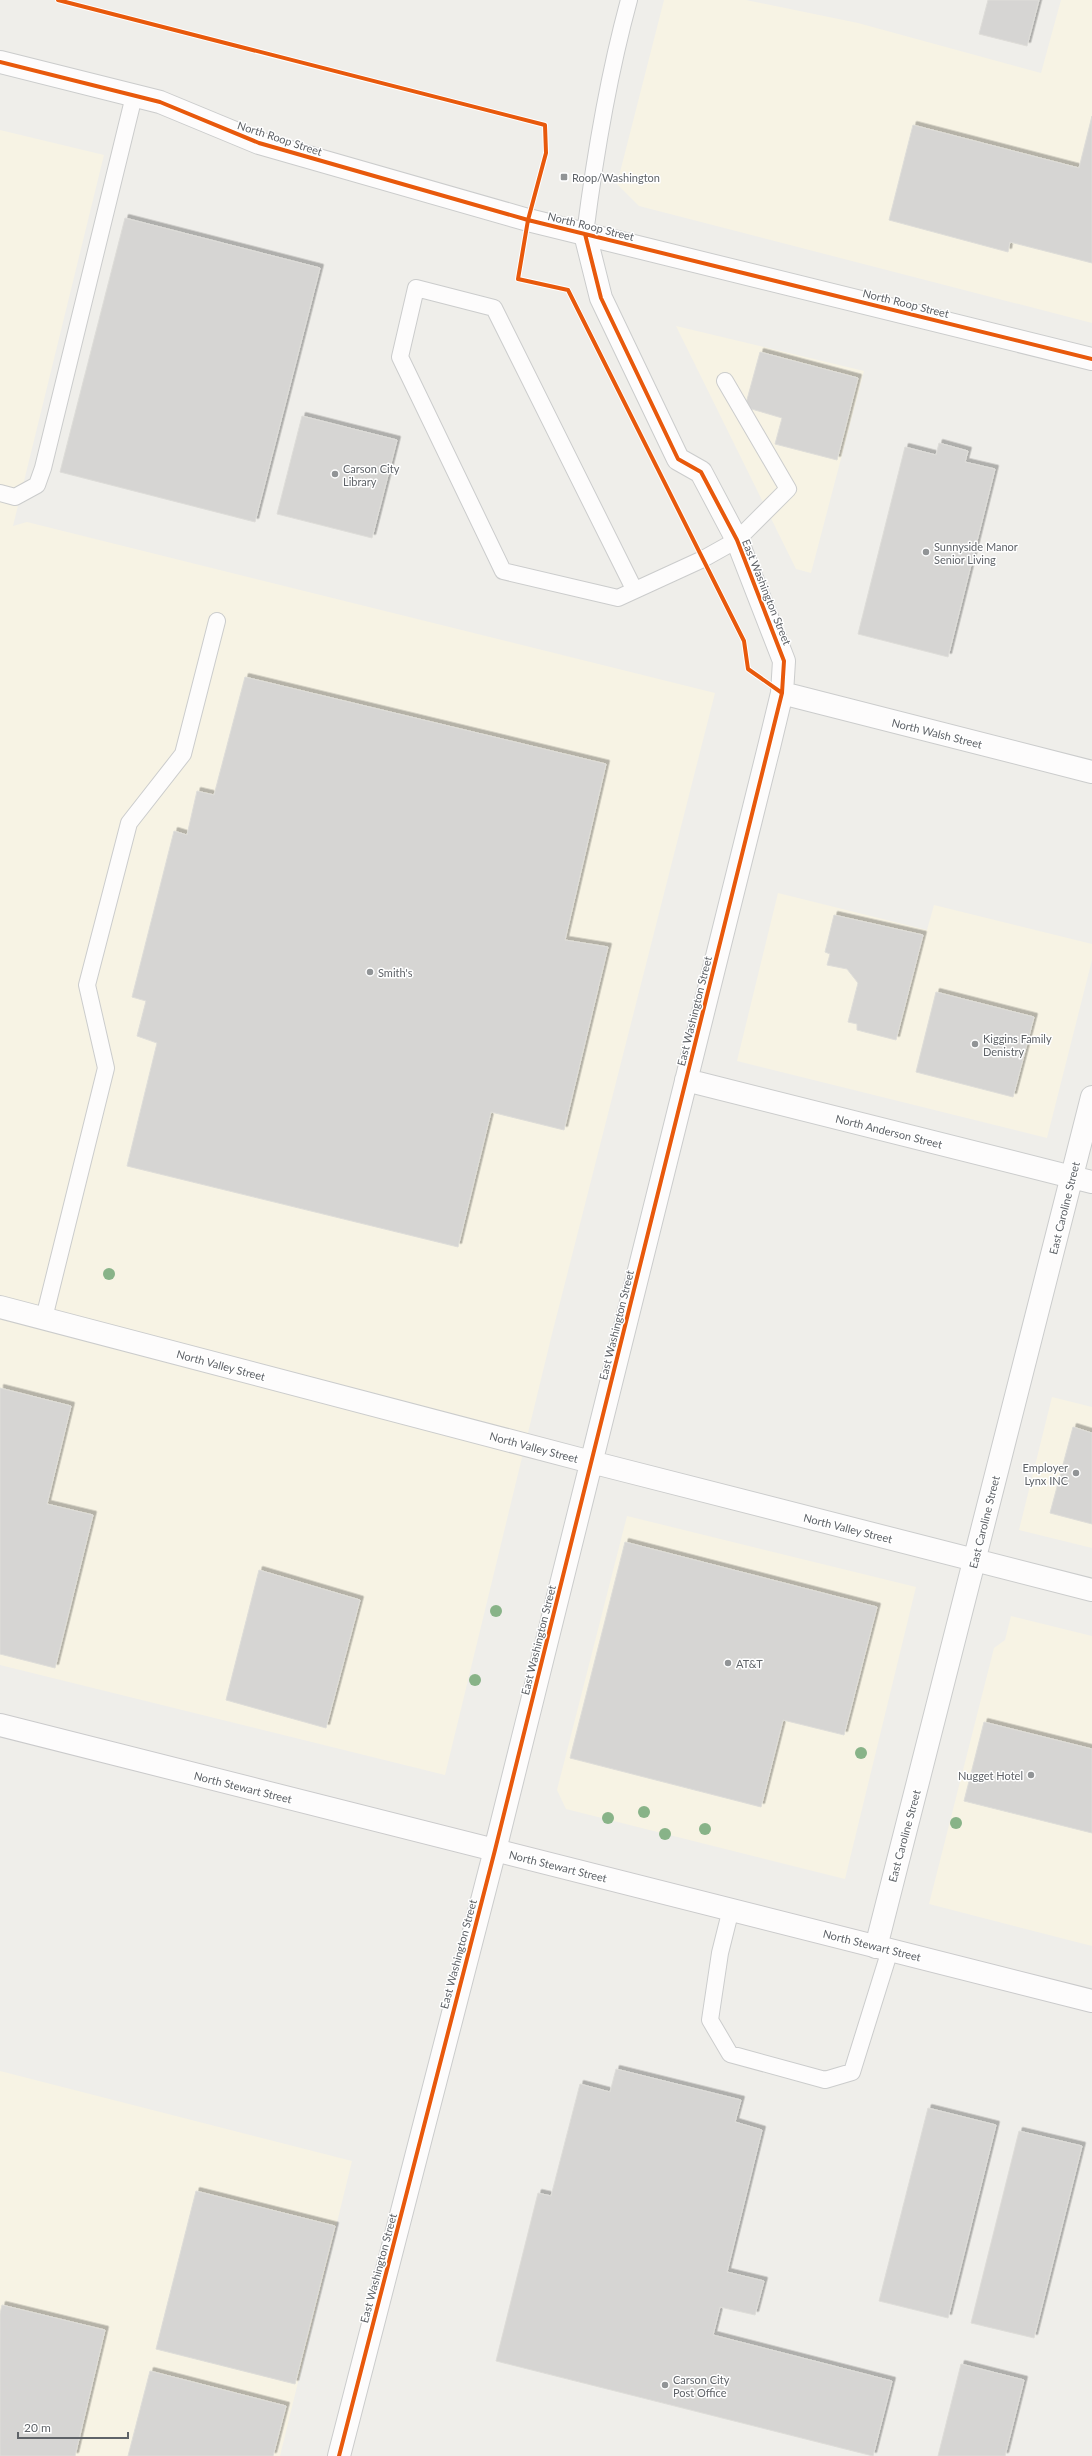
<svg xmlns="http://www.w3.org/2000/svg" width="1092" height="2456" viewBox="0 0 1092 2456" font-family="Lato,sans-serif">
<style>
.commercial{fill:#f7f3e4}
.building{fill:#d6d5d3;stroke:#deddd9;filter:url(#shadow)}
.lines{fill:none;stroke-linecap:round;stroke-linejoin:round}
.service-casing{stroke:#cbcccc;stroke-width:18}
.minor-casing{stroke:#cbcccc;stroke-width:24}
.tertiary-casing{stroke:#cbcccc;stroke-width:24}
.secondary-casing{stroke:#cacacb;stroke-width:24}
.service{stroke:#fdfcfc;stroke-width:16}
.minor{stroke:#fdfcfc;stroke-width:22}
.tertiary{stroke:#fdfcfc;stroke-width:22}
.secondary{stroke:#fdfcfc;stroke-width:22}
.cycleway-casing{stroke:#fff;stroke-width:6}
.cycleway{stroke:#e8590c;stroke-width:4}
.tree{fill:#88b388}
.poi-dot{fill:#919496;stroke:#fff;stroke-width:1.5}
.labels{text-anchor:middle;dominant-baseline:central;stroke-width:3;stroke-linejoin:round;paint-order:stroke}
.street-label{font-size:11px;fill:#5f6368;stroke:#fff}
.poi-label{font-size:11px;fill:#5f6368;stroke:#fff;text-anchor:start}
</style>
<defs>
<filter id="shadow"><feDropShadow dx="3.5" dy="-3.5" stdDeviation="0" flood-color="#0004"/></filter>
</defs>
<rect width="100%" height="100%" fill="#efeeea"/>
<path class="commercial" d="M664 0H746L858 23 1041 73 1061 0H1092V323L639 206 617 184Z
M0 130 104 155 13 526 27 522 715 693 551 1338 445 1775 0 1665Z
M676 326 864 371 811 573 796 569Z
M778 893 927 930 934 905 1092 944V960L1047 1138 737 1061Z
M1052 1397 1092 1407V1548L1019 1530Z
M627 1516 916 1587 845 1879 566 1809 557 1790Z
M1011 1616 1092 1636V1946L929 1904 994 1648 1005 1640Z
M0 2071 352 2161 280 2456H0Z"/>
<path class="building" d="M988 0H1039L1027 46 979 34Z
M1092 116V263L1010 242 1008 252 889 220 913 125 1079 168Z
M125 218 320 268 255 522 60 472Z
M760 352 858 378 837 460 775 444 782 418 745 407Z
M302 416 397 440 372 538 277 514Z
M939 443 968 451 965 462 995 469 948 657 858 634 905 447 936 455Z
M245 677 606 764 565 940 608 947 564 1130 491 1112 458 1247 127 1166 157 1043 137 1036 146 1001 132 997 174 831 187 835 197 791 214 795Z
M834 915 923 935 896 1040 857 1030V1024L848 1022 858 983 847 969 827 965 830 954 825 952Z
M936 992 1034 1017 1013 1097 916 1072Z
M0 1388 71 1406 47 1504 93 1515 55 1668 0 1654Z
M1073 1427 1092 1433V1524L1050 1513Z
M625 1542 877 1607 844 1735 783 1720 761 1807 570 1758Z
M259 1570 360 1600 326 1728 226 1700Z
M984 1722 1092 1749V1833L964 1801Z
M616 2069 741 2100 735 2122 762 2130 727 2272 764 2281 755 2315 720 2307 713 2335 892 2381 873 2456 496 2361 538 2193 551 2196 580 2084 610 2092Z
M928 2108 996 2125 948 2318 879 2301Z
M1019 2131 1082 2146 1034 2338 971 2323Z
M196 2191 335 2226 295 2384 156 2349Z
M2 2305 105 2330 75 2456H0V2314Z
M961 2364 1024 2380 1005 2456H938Z
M150 2371 286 2406 273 2456H128Z"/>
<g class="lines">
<defs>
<path id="service" d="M585 234C595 155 608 77 629 0
M0 493 15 497 37 485 43 468 134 96
M634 589 494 308 416 288 400 357 503 571 618 598 703 559 737 540 788 489 725 381
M44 1318 106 1068 87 985 129 823 183 754 217 621
M731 1909 720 1953 710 2020 730 2054 825 2080 852 2072 890 1950"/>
<path id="minor" d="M782 693 1092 772
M686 1080 1092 1182
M0 1307 591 1462 1092 1590
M495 1850 769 747 782 693 784 661 737 540 701 472 678 459 601 298 585 234
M876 1947 1092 1097"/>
<path id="tertiary" d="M0 62 160 102 259 143 528 220 1092 359
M339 2456 495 1850"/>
<path id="secondary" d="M0 1725 1092 2001"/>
</defs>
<use href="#service" class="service-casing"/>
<use href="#minor" class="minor-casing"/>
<use href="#tertiary" class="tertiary-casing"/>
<use href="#secondary" class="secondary-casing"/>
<use href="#service" class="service"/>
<use href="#minor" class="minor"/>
<use href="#tertiary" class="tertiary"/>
<use href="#secondary" class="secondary"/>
<defs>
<path id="cycleway" d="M58 0 545 125 546 153 528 220 518 279 568 290 744 641 748 669 782 693
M0 62 160 102 259 143 528 220 1092 359
M339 2456 495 1850 782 693 784 661 737 540 701 472 678 459 601 298 585 234"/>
</defs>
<use href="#cycleway" class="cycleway-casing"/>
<use href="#cycleway" class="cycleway"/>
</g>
<g class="tree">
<circle cx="109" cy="1274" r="6"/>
<circle cx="496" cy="1611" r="6"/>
<circle cx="475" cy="1680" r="6"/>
<circle cx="861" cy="1753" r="6"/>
<circle cx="644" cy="1812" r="6"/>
<circle cx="608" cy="1818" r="6"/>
<circle cx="956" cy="1823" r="6"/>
<circle cx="705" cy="1829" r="6"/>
<circle cx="665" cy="1834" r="6"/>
</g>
<g class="poi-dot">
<rect x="560" y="173" width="8" height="8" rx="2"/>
<circle cx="335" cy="474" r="4"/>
<circle cx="926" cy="552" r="4"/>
<circle cx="370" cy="972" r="4"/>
<circle cx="975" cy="1044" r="4"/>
<circle cx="1076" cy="1473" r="4"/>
<circle cx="728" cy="1663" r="4"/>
<circle cx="1031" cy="1775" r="4"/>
<circle cx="665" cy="2385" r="4"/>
</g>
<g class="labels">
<g class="street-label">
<text transform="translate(280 138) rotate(18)">North Roop Street</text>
<text transform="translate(591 226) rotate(14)">North Roop Street</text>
<text transform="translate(906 303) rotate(14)">North Roop Street</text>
<text transform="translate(767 592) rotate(68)">East Washington Street</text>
<text transform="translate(937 733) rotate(14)">North Walsh Street</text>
<text transform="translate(694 1011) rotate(-76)">East Washington Street</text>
<text transform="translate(889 1131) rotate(14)">North Anderson Street</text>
<text transform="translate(1064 1208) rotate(-76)">East Caroline Street</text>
<text transform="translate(616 1325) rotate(-76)">East Washington Street</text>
<text transform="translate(221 1365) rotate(15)">North Valley Street</text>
<text transform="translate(534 1447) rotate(15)">North Valley Street</text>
<text transform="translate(984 1522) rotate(-76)">East Caroline Street</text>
<text transform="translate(848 1528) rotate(14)">North Valley Street</text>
<text transform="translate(538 1640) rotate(-76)">East Washington Street</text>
<text transform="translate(243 1787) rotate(14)">North Stewart Street</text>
<text transform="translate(904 1836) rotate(-75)">East Caroline Street</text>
<text transform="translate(558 1866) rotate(14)">North Stewart Street</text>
<text transform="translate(872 1945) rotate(14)">North Stewart Street</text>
<text transform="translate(458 1954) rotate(-75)">East Washington Street</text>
<text transform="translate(378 2268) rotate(-75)">East Washington Street</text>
</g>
<g class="poi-label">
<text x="572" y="177">Roop/Washington</text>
<text x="343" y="468">Carson City<tspan x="343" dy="13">Library</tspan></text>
<text x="934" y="546">Sunnyside Manor<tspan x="934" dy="13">Senior Living</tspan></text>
<text x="378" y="972">Smith's</text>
<text x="983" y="1038">Kiggins Family<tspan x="983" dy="13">Denistry</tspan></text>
<text x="1068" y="1467" text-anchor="end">Employer<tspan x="1068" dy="13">Lynx INC</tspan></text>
<text x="736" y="1663">AT&amp;T</text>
<text x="1023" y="1775" text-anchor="end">Nugget Hotel</text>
<text x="673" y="2379">Carson City<tspan x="673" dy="13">Post Office</tspan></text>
</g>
</g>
<path d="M18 2432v6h110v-6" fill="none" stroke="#5f6368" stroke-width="2"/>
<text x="24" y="2432" font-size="12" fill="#5f6368" stroke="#ffffff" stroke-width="3" paint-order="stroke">20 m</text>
</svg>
